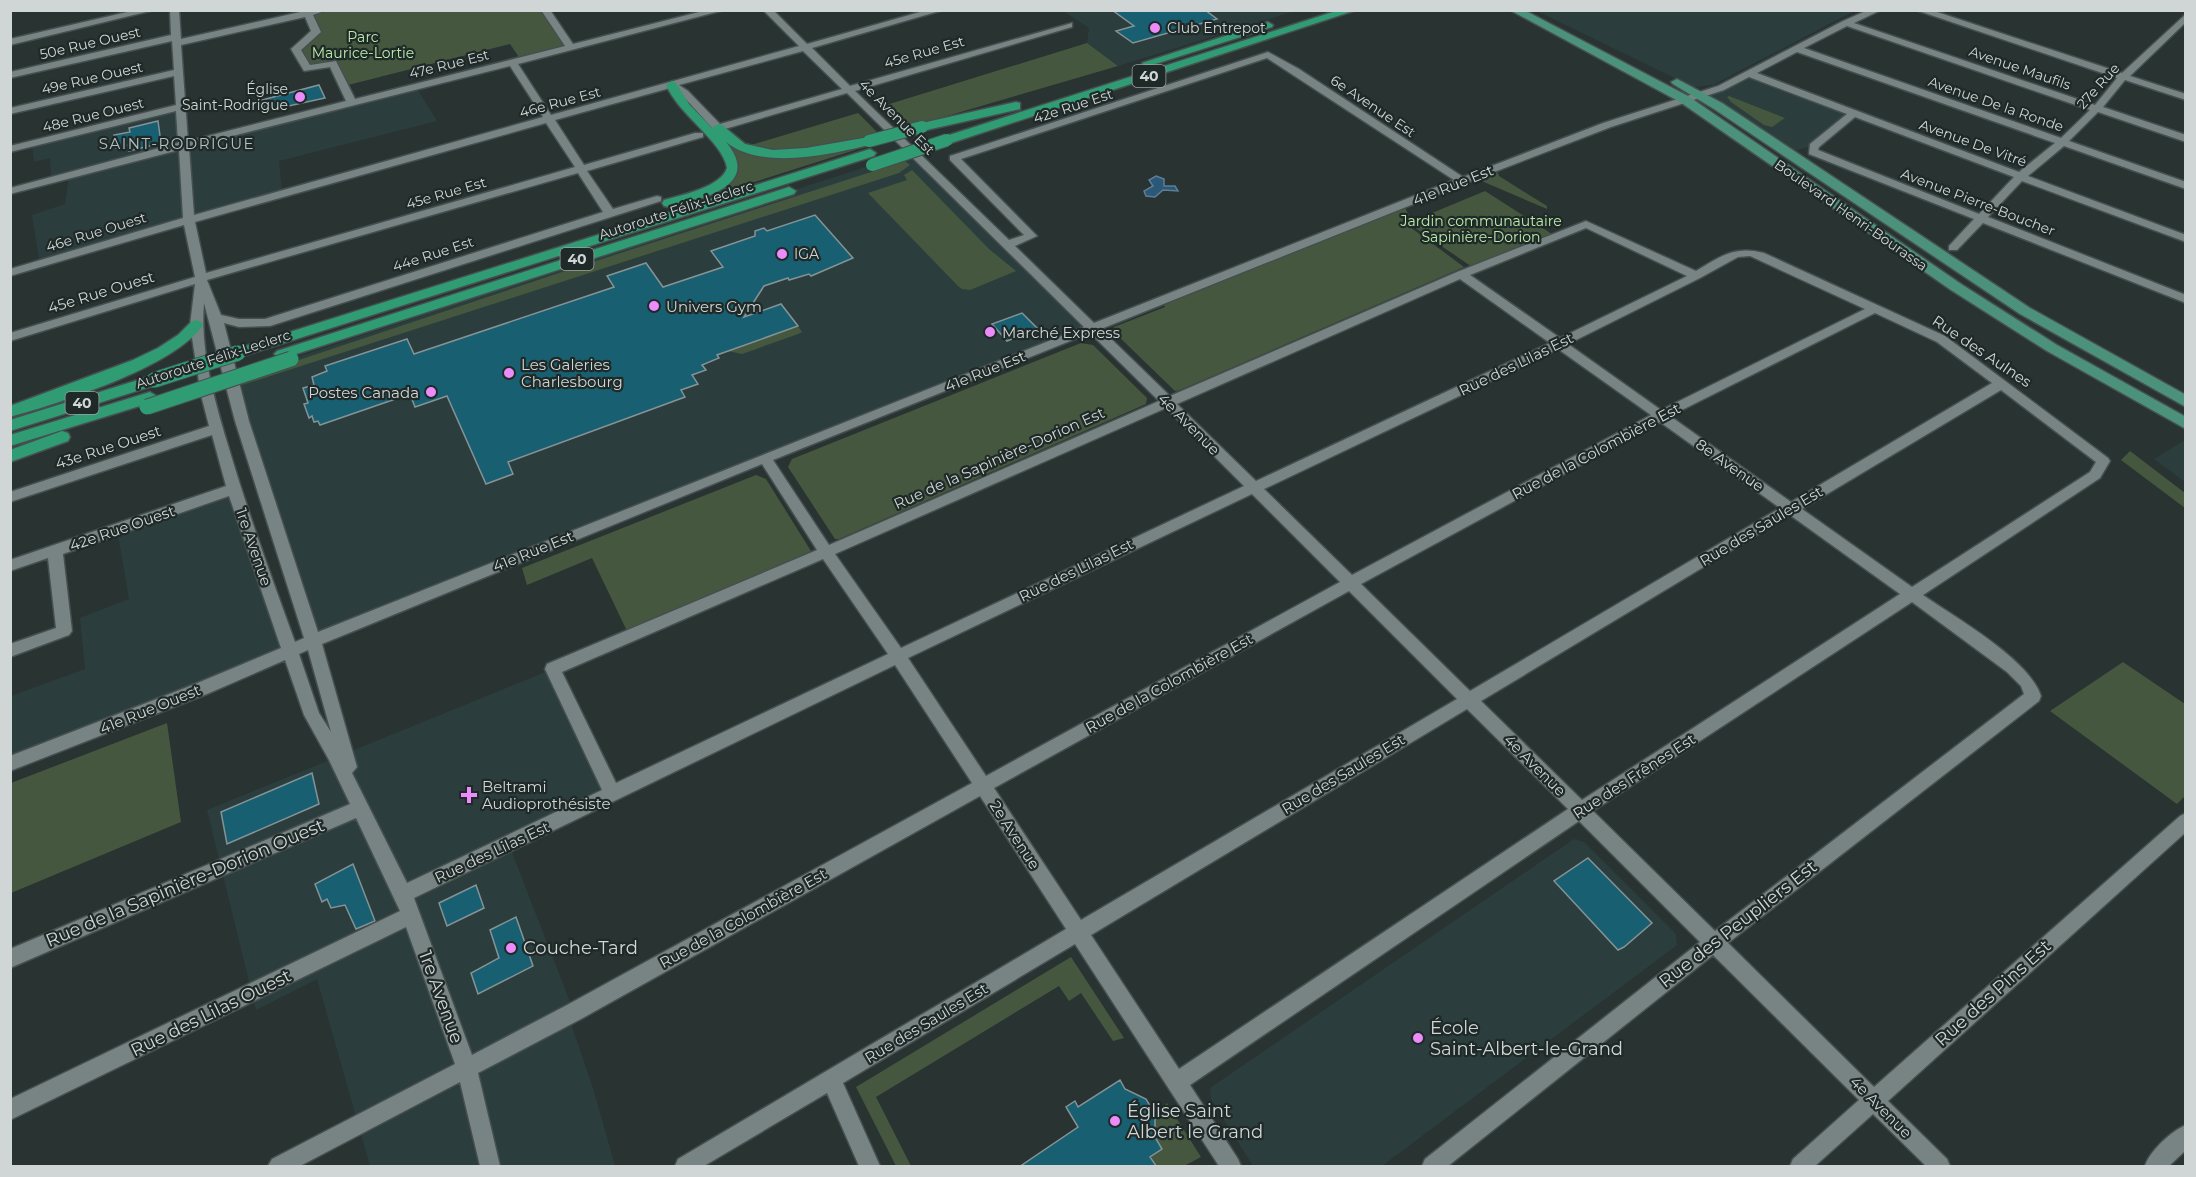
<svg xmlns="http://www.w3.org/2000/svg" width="2196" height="1177" viewBox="0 0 2196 1177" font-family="Montserrat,sans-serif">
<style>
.built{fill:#2b3e3d}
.green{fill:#45583f}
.water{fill:#2c5878;stroke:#5d7e94;stroke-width:1.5}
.building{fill:#186071;stroke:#869296;stroke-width:1.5}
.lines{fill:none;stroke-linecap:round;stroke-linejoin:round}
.minor-casing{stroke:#464f4f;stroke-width:3}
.major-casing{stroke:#464f4f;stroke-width:3}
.highway-casing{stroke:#464f4f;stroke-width:3}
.minor{fill:#778483;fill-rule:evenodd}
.major{fill:#4c927a;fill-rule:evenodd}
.highway{fill:#2f9c74;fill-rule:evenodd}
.highway-bridge-far1-casing{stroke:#464f4f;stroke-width:14;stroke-linecap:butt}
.highway-bridge-casing{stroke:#464f4f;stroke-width:17;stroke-linecap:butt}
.highway-bridge-far1{stroke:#2f9c74;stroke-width:12}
.highway-bridge{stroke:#2f9c74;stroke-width:15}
.poi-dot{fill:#ec8cfb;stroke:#1f2928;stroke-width:2}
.labels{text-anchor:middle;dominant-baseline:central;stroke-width:4.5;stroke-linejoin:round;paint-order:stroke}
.far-poi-label{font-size:14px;fill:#d0d6d6;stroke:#1f2928;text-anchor:start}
.far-park-label{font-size:14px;fill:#bbecaa;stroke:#1f2928}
.far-street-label{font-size:14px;fill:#d0d6d6;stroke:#1f2928}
.shield{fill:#1f2928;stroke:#9ba2a2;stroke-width:1.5}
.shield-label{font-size:14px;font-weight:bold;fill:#d0d6d6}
.far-quarter-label{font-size:15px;letter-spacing:1.5px;fill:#b4c1c0;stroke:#1f2928}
.street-label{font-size:15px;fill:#d0d6d6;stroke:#1f2928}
.poi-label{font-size:15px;fill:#d0d6d6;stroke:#1f2928;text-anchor:start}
.near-street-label{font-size:18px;fill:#d0d6d6;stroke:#1f2928}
.near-poi-label{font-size:18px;fill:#d0d6d6;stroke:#1f2928;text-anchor:start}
</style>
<rect width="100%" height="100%" fill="#283332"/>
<path class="built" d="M1063 11H1295L1118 66 1087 43 1089 28Z
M1537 11H1854L1713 85 1693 87Z
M1750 74 1853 114 1814 146 1787 152 1700 94Z
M416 87 437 121 279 161 282 193 40 265 32 215 65 204 69 176 51 180 50 158 34 162 32 144 181 107 184 144Z
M915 157 1092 328 313 641 231 382 291 359 567 268 616 247 872 165Z
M2185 440V482L2154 459Z
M234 489 289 652 11 764V696L85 669 80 618 129 599 117 529Z
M553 669 613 795 509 845 574 1012 568 1015 594 1091 615 1166H370L317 979 256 1010 207 810Z
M1574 839 1584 842 1676 934 1677 945 1382 1166H1253L1211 1099 1210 1088Z"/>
<path class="green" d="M323 10 545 11 570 47 521 60 510 44 344 86 333 64 307 69 298 45 316 32 308 14Z
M1087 43 1118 66 906 128 883 106Z
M1729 96 1785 118 1772 127 1764 125 1731 102 1727 97Z
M858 113 880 135C838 143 793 157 751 145Z
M723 141 756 155 853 147 855 150 679 206 678 204 736 171 737 158Z
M905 161 910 165 899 173 242 385V379L565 271Z
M912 170 989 249 1016 271 970 290 962 289 958 286 868 193 907 180 904 175Z
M1497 171 1499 176 1547 206V209L1477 179Z
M1485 191 1555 236 1475 269 1408 223Z
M1405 208 1409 215 1403 219 1406 224 1464 267 1180 390 1175 391 1114 332V327L1165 307 1164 305Z
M798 326 802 332 798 334 742 354 728 351Z
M1081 343 1093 345 1147 398 1146 404 839 539H835L788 467 792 459Z
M2130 451 2185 493V508L2121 460Z
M756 475 766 479 811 551 627 631 592 558 527 585 522 568Z
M2123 662 2185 704V796L2177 804 2050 711Z
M167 723 181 822 11 893V783Z
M1071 957 1124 1038 1113 1041 1081 993 1069 1001 1059 986 876 1097 911 1166H896L856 1087Z
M1167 1103 1201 1157 1184 1166H1157L1151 1157 1162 1149 1152 1133 1155 1131V1114Z"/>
<path class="water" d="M1156 176 1164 179V186H1175L1178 191 1163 190 1155 197 1146 196 1144 191 1153 186 1149 180Z"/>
<path class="building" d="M1112 10H1205L1217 19 1133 43 1116 31 1134 26Z
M319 85 325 98 266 111 262 100Z
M158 121 161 143 129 151 128 145 116 148 114 135 130 132 129 128Z
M815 215 853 258 811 276 809 274 789 280 788 278 764 286 744 317 781 304 798 326 717 355 719 358 702 365 706 370 692 375 698 384 681 390 685 397 508 462 513 474 486 484 447 396 415 407 410 394 320 425 318 421 314 422 312 416 309 418 304 404 308 403 303 388 314 385 312 377 327 371 325 366 407 339 414 354 614 287 607 276 646 263 663 287 723 267 711 251 755 236V231L764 228 767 231Z
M1022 313 1038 329 1007 341 992 324Z
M312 773 319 804 227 844 221 812Z
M1588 858 1652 923 1624 947 1618 950 1554 881Z
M353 864 375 921 356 929 345 905 331 908 327 899 322 902 315 884Z
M476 885 484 908 447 926 439 903Z
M516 917 533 966 478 994 471 973 499 958 490 930Z
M1120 1080 1125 1089 1146 1099 1155 1114V1137L1162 1149 1150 1157 1157 1167H1019L1078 1127 1066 1107 1075 1101 1078 1107Z"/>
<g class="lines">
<defs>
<path id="minor" d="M136 10H154L10 45V39Z
M170 10H179L181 39 309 10H327L313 15 321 32 301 50 310 65 336 61 355 99 565 46 541 10H550L573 44 707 10H724L518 64 551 115 799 46 763 10H773L807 44 927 10H943L812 48 850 86 1072 23V27L855 91 1009 240 1024 235 950 160V156L1268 52 1299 69 1463 177 1603 123 1718 86 1843 21 1868 10H1881L1854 23 2095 105 2117 78 1916 10H1931L2122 73 2186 14V22L2130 76 2186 94V100L2125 80 2103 107 2186 135V142L2098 112 2069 141 2186 182V189L2064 146 2028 176 2186 235V242L2022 181 1988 217 2186 295V303L1983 223 1957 250H1949V246L1974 219 1809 154 1810 144 1847 114 1749 77 1724 90 1611 127 1476 179 1101 329 1170 396 1457 272 1586 221 1696 271C1720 257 1734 245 1764 253L1945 336 2108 458 2110 461 2100 478 1923 595C1956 618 2029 659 2041 696L2039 701 1728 943 1874 1087 2180 816 2186 813V832L1888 1101 1947 1159 1950 1166H1926L1873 1114 1815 1166H1790L1793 1159 1859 1100 1713 955 1448 1166H1422L1425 1159 1700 942 1579 821 1190 1085 1238 1159 1241 1166H1219L1075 944 843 1083 880 1166H859L827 1093 704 1166H675L678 1159 1066 929 980 796 581 1019 478 1073 500 1166H480L460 1082 300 1166H268L272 1159 455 1064 406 927 10 1120V1099L400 911 356 818 10 968V949L350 804 329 760 304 715 285 660 207 694 10 771V756L195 684 281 648 229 496 63 554 72 631 69 635 10 657V644L56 628 48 558 10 571V560L226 486 212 435 10 502V492L209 426 201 395 190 325 195 284 10 341V333L195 277 184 225 10 276V269L183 218 179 150 10 194V188L178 143 176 111 10 152V146L176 105 174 76 10 114V108L174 70 172 41 10 78V72L171 35ZM305 17 311 31 291 49 304 71 330 67 346 101 188 141 181 45ZM1847 26 2090 110 2061 138 1804 48ZM803 51 842 89 720 124 688 91 679 85ZM1797 52 2055 143 2019 172 1757 73ZM1267 58 1454 180 1094 323 1015 246 1037 236 961 159ZM510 66 543 117 194 215 189 147ZM670 88 682 95 714 130 718 131 847 93 1084 327 318 632 249 421 224 323 239 327 270 326 661 201V197L657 196 613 209 587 171 703 137V133H695L584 165 555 120ZM1855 117 2014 177 1979 214 1818 150 1819 147ZM546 123 575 167 206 273 195 222ZM578 173 603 212 265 319H239L221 315 207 280ZM1586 228 1687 276 1560 338 1470 275ZM1750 256 1865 309 1661 410 1568 344 1700 278 1738 257ZM1460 279 1550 343 1256 481 1177 404ZM204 303 235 421 304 638 295 642C271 576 247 510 227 442 214 398 200 350 204 303ZM1875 313 1937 342 1992 383 1791 502 1670 416ZM1090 333 1159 401 829 545 773 460ZM1558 349 1651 415 1352 575 1264 489ZM2001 390 2096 462 2090 472 1912 587 1802 509ZM1166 408 1244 486 901 648 835 554ZM1660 422 1780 508 1470 691 1361 584ZM762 464 817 550 547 664 545 669 602 790 407 883 352 773 357 767 322 644ZM1252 494 1340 582 986 776 908 658ZM1790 515 1900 594 1582 800 1481 701ZM823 559 888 654 616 783 562 672ZM1349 591 1457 699 1081 920 994 788ZM1912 602 2007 672 2021 686 2024 694 1715 931 1593 811ZM308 650 331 732 319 713 299 654ZM895 665 972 783 567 1005 472 1055 414 898ZM1467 709 1568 809 1179 1069 1091 935Z
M2186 1125V1150L2169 1166H2145C2149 1152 2171 1131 2186 1125Z"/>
<path id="major" d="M1510 10H1524L1688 96 1961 284 2057 345 2186 417V429L2047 351 1951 290 1680 102Z
M1677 79 1722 103 2030 308 2186 395V407L2020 314 1714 109 1673 84 1671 82Z"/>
<path id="highway" d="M1339 10H1356L951 143 947 144 941 140 943 137Z
M1268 22 1273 25 1272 27 1152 65H1144L1142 63Z
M672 81 676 83 689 104 712 128 718 124 722 125 745 144 773 150 806 148 869 137 875 141 873 144C833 154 761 171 726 142 763 186 702 199 669 207L664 206 662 203 664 200C682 195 721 187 727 168 723 142 679 115 666 85Z
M1016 102 1020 103V109L922 131 916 127 922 123Z
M870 149 876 153 874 156 243 356H233L230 353 233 350Z
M789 187 796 191 794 194 287 357 282 359 274 354 277 351Z
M196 320 201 322 203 325C174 367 60 403 10 417V406L133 360 158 348 178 335 191 322Z
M154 375 159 376 162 380 159 384 10 431V420Z
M150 392 158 397 156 401 10 446V435Z
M62 431 68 433 70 437 68 441 10 462V450Z"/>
</defs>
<use href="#minor" class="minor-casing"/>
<use href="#major" class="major-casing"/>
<use href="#highway" class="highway-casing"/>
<use href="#minor" class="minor"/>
<use href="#major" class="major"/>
<use href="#highway" class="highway"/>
<defs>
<path id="highway-bridge-far1" d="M869 141 922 127
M872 165 947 140"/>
<path id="highway-bridge" d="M154 380 238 353
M147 407 291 359"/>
</defs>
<use href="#highway-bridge-far1" class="highway-bridge-far1-casing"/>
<use href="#highway-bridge" class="highway-bridge-casing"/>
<use href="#highway-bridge-far1" class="highway-bridge-far1"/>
<use href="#highway-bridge" class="highway-bridge"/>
</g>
<g class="poi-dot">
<circle cx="1155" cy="28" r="6"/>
<circle cx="300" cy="97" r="6"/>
<circle cx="782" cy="254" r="6"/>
<circle cx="654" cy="306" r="6"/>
<circle cx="990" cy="332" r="6"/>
<circle cx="509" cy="373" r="6"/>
<circle cx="431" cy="392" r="6"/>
<path d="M466 786h6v6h6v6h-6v6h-6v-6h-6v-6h6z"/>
<circle cx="511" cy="948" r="6"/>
<circle cx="1418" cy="1038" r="6"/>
<circle cx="1115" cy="1121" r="6"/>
</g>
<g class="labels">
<g class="far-poi-label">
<text x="1167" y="28">Club Entrepot</text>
<text x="288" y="89" text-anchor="end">Église<tspan x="288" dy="16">Saint-Rodrigue</tspan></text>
<text x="794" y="254">IGA</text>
</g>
<g class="far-park-label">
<text x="363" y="37">Parc<tspan x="363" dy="16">Maurice-Lortie</tspan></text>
<text x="1481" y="221">Jardin communautaire<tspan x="1481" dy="16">Sapinière-Dorion</tspan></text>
</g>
<g class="far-street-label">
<text transform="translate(90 43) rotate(-13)">50e Rue Ouest</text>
<text transform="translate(924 52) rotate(-16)">45e Rue Est</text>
<text transform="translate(449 64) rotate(-14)">47e Rue Est</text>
<text transform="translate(2020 68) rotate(19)">Avenue Maufils</text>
<text transform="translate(92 78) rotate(-13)">49e Rue Ouest</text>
<text transform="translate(2098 86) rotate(-48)">27e Rue</text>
<text transform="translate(560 102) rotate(-15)">46e Rue Est</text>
<text transform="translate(1996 104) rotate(19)">Avenue De la Ronde</text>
<text transform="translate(1073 106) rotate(-18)">42e Rue Est</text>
<text transform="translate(1373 106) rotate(34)">6e Avenue Est</text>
<text transform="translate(93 115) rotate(-14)">48e Rue Ouest</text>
<text transform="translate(897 117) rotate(45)">4e Avenue Est</text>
<text transform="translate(1973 143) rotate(20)">Avenue De Vitré</text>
<text transform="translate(446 193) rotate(-16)">45e Rue Est</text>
<text transform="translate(1978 202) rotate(21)">Avenue Pierre-Boucher</text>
<text transform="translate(676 210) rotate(-18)">Autoroute Félix-Leclerc</text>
<text transform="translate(1851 215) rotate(35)">Boulevard Henri-Bourassa</text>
<text transform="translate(96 232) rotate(-17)">46e Rue Ouest</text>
<text transform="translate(433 254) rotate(-18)">44e Rue Est</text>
<text transform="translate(213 359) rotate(-18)">Autoroute Félix-Leclerc</text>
</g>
<g class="shield">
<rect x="1132.5" y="65" width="33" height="22" rx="4.5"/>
<rect x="560.5" y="248" width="33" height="22" rx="4.5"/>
<rect x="65.5" y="392" width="33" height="22" rx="4.5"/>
</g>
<g class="shield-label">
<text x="1149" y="76">40</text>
<text x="577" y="259">40</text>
<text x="82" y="403">40</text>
</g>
<g class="far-quarter-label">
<text x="177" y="143">SAINT-RODRIGUE</text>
</g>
<g class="street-label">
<text transform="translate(1453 185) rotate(-22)">41e Rue Est</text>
<text transform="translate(101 292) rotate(-17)">45e Rue Ouest</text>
<text transform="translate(1982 351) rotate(34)">Rue des Aulnes</text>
<text transform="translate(1516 364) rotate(-26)">Rue des Lilas Est</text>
<text transform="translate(985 371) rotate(-22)">41e Rue Est</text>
<text transform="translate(1189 424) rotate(45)">4e Avenue</text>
<text transform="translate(108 447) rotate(-18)">43e Rue Ouest</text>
<text transform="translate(1596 451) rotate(-28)">Rue de la Colombière Est</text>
<text transform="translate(999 458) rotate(-24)">Rue de la Sapinière-Dorion Est</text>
<text transform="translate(1730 465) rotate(35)">8e Avenue</text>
<text transform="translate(1761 526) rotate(-31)">Rue des Saules Est</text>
<text transform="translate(122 528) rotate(-19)">42e Rue Ouest</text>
<text transform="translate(254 547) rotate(71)">1re Avenue</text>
<text transform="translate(533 551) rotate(-22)">41e Rue Est</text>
<text transform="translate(1076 570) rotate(-26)">Rue des Lilas Est</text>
<text transform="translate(1169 683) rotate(-29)">Rue de la Colombière Est</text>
<text transform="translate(150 709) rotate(-22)">41e Rue Ouest</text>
<text transform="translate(1535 765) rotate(45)">4e Avenue</text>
<text transform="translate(1343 774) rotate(-31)">Rue des Saules Est</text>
<text transform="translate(1634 776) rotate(-33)">Rue des Frênes Est</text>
<text transform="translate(1015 835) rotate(57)">2e Avenue</text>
<text transform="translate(492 852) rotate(-25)">Rue des Lilas Est</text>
<text transform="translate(743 918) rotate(-29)">Rue de la Colombière Est</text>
<text transform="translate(926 1023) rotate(-31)">Rue des Saules Est</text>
<text transform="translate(1881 1107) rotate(45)">4e Avenue</text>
</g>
<g class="poi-label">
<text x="666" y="306">Univers Gym</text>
<text x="1002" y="332">Marché Express</text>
<text x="521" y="364">Les Galeries<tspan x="521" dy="17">Charlesbourg</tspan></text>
<text x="419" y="392" text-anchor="end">Postes Canada</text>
<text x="482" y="786">Beltrami<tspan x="482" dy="17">Audioprothésiste</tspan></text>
</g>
<g class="near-street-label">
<text transform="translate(185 883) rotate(-23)">Rue de la Sapinière-Dorion Ouest</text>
<text transform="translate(1738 924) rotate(-38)">Rue des Peupliers Est</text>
<text transform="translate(1993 993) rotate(-42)">Rue des Pins Est</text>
<text transform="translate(441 997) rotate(70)">1re Avenue</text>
<text transform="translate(211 1013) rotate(-26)">Rue des Lilas Ouest</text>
</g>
<g class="near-poi-label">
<text x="523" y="948">Couche-Tard</text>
<text x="1430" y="1028">École<tspan x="1430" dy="21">Saint-Albert-le-Grand</tspan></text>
<text x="1127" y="1111">Église Saint<tspan x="1127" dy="21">Albert le Grand</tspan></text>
</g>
</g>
<rect width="2196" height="1177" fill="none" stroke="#d0d6d6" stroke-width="24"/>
</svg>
